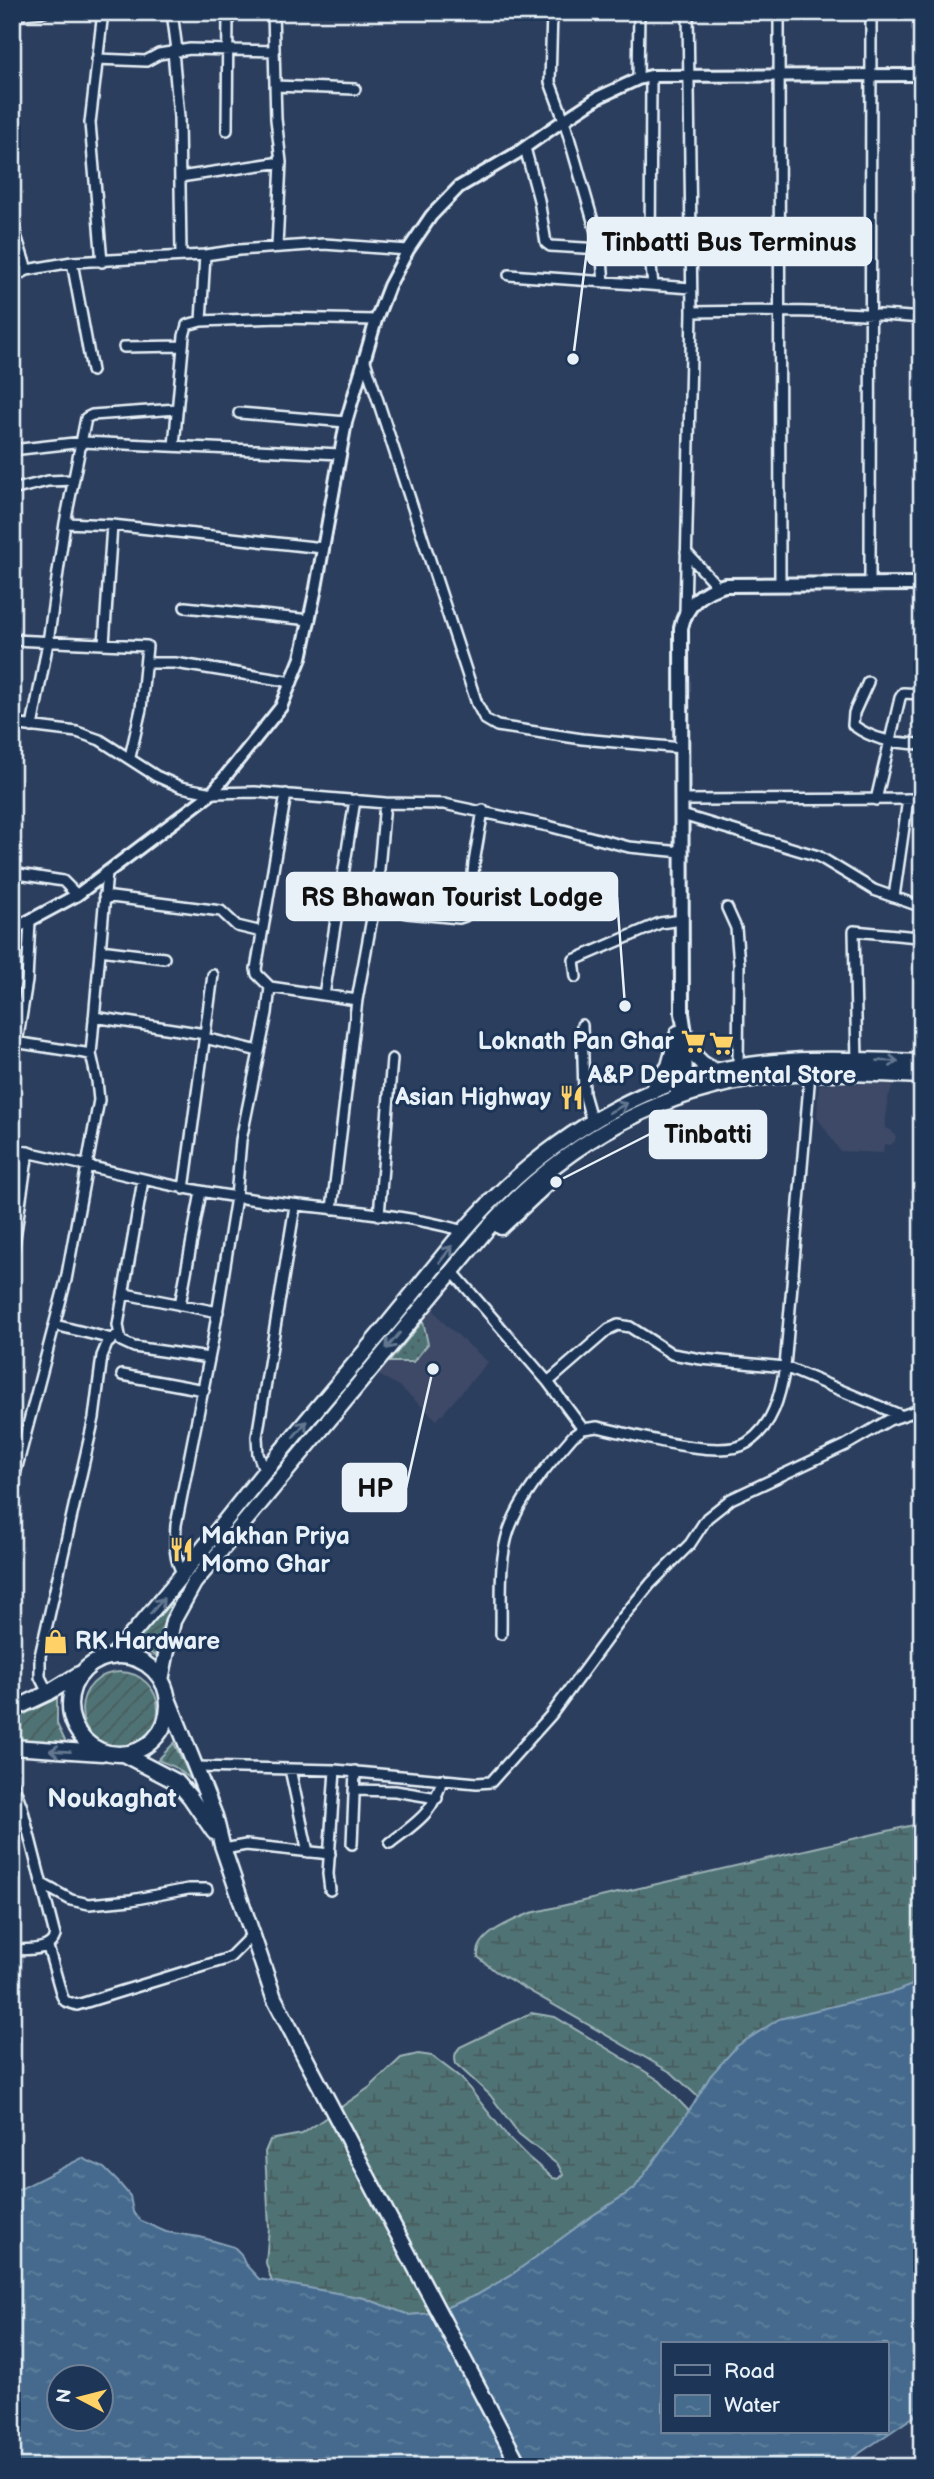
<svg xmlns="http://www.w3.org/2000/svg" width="934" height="2479" viewBox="0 0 934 2479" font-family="'Balsamiq Sans',sans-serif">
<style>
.built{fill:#3e4966}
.grass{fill:url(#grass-dots);stroke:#9cb2b6;stroke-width:2}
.wetland{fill:url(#wetland-marsh);stroke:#9cb2b6;stroke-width:2}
.garden{fill:url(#garden-furrows);stroke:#9cb2b6;stroke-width:2}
.water{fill:url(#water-ripples);stroke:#86a1b8;stroke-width:2;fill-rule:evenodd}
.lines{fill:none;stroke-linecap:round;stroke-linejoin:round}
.minor-casing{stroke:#e8f1f8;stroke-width:14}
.tertiary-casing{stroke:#e8f1f8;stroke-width:16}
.secondary-casing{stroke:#e8f1f8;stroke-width:18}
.primary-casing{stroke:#e8f1f8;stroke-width:19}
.minor{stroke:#1d3557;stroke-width:9}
.tertiary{stroke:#1d3557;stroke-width:10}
.secondary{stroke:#1d3557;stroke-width:12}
.primary{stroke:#1d3557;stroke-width:14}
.oneway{stroke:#64778f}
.labels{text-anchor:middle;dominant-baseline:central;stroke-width:6;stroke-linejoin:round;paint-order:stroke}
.poi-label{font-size:24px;font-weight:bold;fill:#e8f1f8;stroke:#1d3557;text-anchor:end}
.neighbourhood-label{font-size:26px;font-weight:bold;fill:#e8f1f8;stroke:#1d3557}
.leader{fill:none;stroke:#e8f1f8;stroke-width:2.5}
.callout-dot{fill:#e8f1f8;stroke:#1d3557;stroke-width:2.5}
.callout{fill:#e8f1f8;stroke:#e8f1f8;stroke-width:2.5}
.callout-label{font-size:26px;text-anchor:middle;font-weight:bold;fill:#111}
</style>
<defs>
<pattern id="grass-dots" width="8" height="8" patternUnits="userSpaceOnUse" patternTransform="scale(1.75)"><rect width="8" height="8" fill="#4f7374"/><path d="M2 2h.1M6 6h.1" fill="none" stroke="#4a5b5d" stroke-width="1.8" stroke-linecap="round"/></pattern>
<pattern id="wetland-marsh" width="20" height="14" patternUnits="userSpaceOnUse" patternTransform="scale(1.75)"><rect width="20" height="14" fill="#4f7374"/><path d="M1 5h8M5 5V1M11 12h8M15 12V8" fill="none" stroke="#4a5b5d"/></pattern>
<pattern id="garden-furrows" width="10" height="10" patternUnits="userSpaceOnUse" patternTransform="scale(1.75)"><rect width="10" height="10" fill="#4f7374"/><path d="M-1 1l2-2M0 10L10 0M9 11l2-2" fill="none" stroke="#4a5b5d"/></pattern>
<pattern id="water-ripples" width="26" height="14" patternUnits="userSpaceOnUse" patternTransform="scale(1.75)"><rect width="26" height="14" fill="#456b8d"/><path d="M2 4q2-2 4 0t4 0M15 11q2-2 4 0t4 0" fill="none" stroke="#60819e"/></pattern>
</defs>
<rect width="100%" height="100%" fill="#2c3e5e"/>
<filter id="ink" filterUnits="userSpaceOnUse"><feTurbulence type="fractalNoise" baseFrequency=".0143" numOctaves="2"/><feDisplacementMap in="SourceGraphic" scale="14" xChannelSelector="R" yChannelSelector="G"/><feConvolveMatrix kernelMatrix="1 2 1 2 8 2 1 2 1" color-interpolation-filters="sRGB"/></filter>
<g filter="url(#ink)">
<path class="built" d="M894 1083 888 1098 885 1128 891 1130 896 1137 895 1141 891 1145 884 1144 883 1153 840 1151 817 1117 819 1084Z
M433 1309 444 1323 488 1362 437 1420 398 1385 378 1375Z"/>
<path class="grass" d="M423 1321 428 1344 413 1362H389Z"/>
<path class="wetland" d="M922 1823V1981L711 2075 698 2097 672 2073 495 1971 478 1957C475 1934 514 1920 531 1913Z
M531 2013 555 2017 646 2072 660 2081 689 2111 634 2189 592 2216 514 2273 477 2295 433 2313 409 2315 364 2298 272 2282 266 2263 269 2227 265 2152 270 2140 302 2134 370 2087 401 2058 418 2054 432 2056 461 2078 508 2137 528 2157 553 2178 558 2179 563 2174 558 2165 519 2134 490 2095 456 2064C454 2056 455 2053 460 2047Z"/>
<path class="garden" d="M172 1602 161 1631 156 1656 143 1649 130 1647Z
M82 1710a38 38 0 1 1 76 0a38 38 0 1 1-76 0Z
M57 1698V1724L67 1745 12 1739V1720Z
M174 1743 192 1780 175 1767 158 1760Z"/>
<path class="water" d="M922 1981V2411L839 2467H12V2193L82 2158 104 2168 119 2183 130 2196 133 2212 141 2221 166 2232 200 2237 234 2247 241 2254 245 2264 259 2279 364 2298 409 2315 433 2313 477 2295 514 2273 592 2216 634 2189 693 2105 711 2075 737 2046 779 2019 897 1991ZM663 2344H887V2432H663ZM60 2378H102V2420H60Z"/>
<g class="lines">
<defs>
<path id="minor" d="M172 12 177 50
M273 12 276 119 281 162 277 247
M552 12 550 82 564 120 601 249 604 282
M779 12 780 584
M12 15 44 12
M173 51 179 117 181 255
M97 59 146 61 159 54 190 49 274 51
M651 76 650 257 653 285
M638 79 639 12
M275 86 355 89
M227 130 228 12
M525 148 539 200 546 243 550 246 601 249
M180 177 281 162
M12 223 27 270
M72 262 92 371
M102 262 90 123 103 12
M509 275 691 288
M12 278 27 270 72 262 205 255 239 250 324 244 408 250
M692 312C769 310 845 311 922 318
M201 321 278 318 376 320
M124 347 183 346
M364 358 477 704 485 719 497 726 582 739 682 748
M239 413 346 422
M174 446 184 336 187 325 201 321 205 255
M12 450 83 442 340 454
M12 490 48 481 73 480
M65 523 112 525 323 548
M686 552 718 587
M870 584 871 12
M185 607 310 620
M685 612 692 312 688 12
M12 640 147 646 141 709 130 757
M104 644 112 525
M146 663H175L292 682
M868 682 854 713 853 725C874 741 896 743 922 744
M12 724 77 732 100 740 156 776 181 787 212 793 255 792 385 803 444 804 548 826 629 847 682 852
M32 727 48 642 65 523 86 418 92 415 177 409
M286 794 256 969 257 974 270 987 357 1000
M682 800 922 799
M876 800 900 698 903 693 922 694
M682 815 818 856 874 890 922 907
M12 873 63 881 77 895
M104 896 221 911 237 926 262 932
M894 897 908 799
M727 908 736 928 739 964 738 1067
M407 913 459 918 465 916 471 896 474 863 483 810
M100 950 164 958
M576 977 574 960 660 923 682 920
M324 995 355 800
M94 1017 205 1034
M582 1025 584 1094 592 1122
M205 1038 259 1051
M14 1042 91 1054
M17 1043 27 981 30 921
M857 1060 854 931 918 937 921 907
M12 1149C87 1164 161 1186 237 1197 312 1209 390 1210 464 1231
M143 1180 118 1325 121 1341 134 1347 209 1358
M184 1189 213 975
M332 1209 357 1000 377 891 385 803
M379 1215 392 1059
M12 1258 28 1152
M452 1271 548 1382 583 1429
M125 1294 218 1312
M180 1305 201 1192
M55 1325 112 1339
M122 1375 204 1390
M548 1382 609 1329 618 1325 630 1327 672 1354 701 1359 785 1367 900 1415
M265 1472 258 1454 257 1437 295 1206
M12 1486 66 1280 99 1100 97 1081 91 1054 107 872
M183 1574C173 1558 175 1543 176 1525L213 1339 236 1197 241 1140 267 1013 270 987
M501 1634C502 1601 498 1562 509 1530 522 1494 549 1464 573 1436L583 1429 597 1427C630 1433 719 1461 747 1443 773 1426 780 1396 785 1367L810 1073
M48 1693 40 1677V1656L94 1418 102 1356 107 1344 118 1334
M196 1767 335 1770 477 1783 491 1782 551 1715 623 1617 651 1583 690 1544 707 1518 731 1499 846 1445 889 1420 922 1409
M290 1769 308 1852
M12 1781 22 1807 55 1936C50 1952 27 1949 12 1950
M354 1790 395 1791 437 1798
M390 1843C417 1822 434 1813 442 1779
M352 1844 355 1771
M224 1849 246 1845 330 1854
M42 1884 71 1900 89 1904 131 1900 188 1889H207
M330 1890 328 1874 335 1770
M48 1947 62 1996 65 2001 77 2005 223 1960 230 1957 253 1934"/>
<path id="tertiary" d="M12 930 77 895 212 793 281 707 301 658 316 588 346 422 376 320 389 286 408 250 431 216 459 187 517 153 564 120 599 97 638 79 651 76 922 75"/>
<path id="secondary" d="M686 1089 685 1033 682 1013 681 628C686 604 702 591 725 585L922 584
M677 1098V1052"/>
<path id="primary" d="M685 1046 702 1063 715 1071
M653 1089 669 1066 678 1033
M501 1227 550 1181
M70 1705a49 49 0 1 1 98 0a49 49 0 1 1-98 0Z
M112 1657C166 1598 214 1534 265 1471 305 1422 347 1373 388 1324 413 1294 437 1263 462 1233 518 1167 592 1112 673 1083 754 1054 838 1059 922 1062
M161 1680 173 1621 194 1583 487 1229C566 1141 664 1086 783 1075 829 1071 876 1074 922 1076
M167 1696 215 1816 222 1845 274 1998 520 2467
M12 1710 48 1693 79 1674
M12 1747 102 1753
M123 1754 177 1782 190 1797 214 1832"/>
</defs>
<use href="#minor" class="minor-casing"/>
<use href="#tertiary" class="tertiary-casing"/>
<use href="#secondary" class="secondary-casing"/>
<use href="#primary" class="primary-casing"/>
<use href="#minor" class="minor"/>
<use href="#tertiary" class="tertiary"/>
<use href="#secondary" class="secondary"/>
<use href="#primary" class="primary"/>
</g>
<defs><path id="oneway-shaft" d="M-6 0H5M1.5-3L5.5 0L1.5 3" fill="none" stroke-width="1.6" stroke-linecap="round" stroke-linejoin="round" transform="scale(1.75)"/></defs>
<g class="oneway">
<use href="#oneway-shaft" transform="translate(888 1061) rotate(2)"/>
<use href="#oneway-shaft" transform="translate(618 1108) rotate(-27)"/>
<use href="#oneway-shaft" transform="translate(446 1254) rotate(-52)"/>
<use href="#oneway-shaft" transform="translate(393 1341) rotate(130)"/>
<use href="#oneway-shaft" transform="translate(300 1429) rotate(-50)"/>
<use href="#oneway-shaft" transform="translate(157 1606) rotate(-49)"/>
<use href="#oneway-shaft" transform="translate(60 1751) rotate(-177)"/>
</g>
</g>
<defs>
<symbol id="supermarket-bare" viewBox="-9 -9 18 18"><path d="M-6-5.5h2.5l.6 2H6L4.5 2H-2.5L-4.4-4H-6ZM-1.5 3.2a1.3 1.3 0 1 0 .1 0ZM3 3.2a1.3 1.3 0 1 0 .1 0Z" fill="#ffd166" stroke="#1d3557" stroke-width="2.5" paint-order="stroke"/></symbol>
<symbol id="restaurant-bare" viewBox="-9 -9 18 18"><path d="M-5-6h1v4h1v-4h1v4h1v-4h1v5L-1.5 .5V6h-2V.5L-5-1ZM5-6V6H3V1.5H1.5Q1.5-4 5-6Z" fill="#ffd166" stroke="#1d3557" stroke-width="2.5" paint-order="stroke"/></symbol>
<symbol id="shop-bare" viewBox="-9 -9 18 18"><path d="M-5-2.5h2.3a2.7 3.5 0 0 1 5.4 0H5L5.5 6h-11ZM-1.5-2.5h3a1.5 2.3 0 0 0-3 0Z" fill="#ffd166" stroke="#1d3557" stroke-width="2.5" paint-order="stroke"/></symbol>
</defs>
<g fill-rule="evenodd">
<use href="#supermarket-bare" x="676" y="1024" width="35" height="35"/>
<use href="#supermarket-bare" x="704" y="1026" width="35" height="35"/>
<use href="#restaurant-bare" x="554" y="1080" width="35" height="35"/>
<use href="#restaurant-bare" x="164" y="1532" width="35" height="35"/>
<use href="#shop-bare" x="38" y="1624" width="35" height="35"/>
</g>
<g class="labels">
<g class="poi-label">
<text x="674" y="1041">Loknath Pan Ghar</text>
<text x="722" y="1075" text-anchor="middle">A&amp;P Departmental Store</text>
<text x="551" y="1097">Asian Highway</text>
<text x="201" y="1536" text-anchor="start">Makhan Priya<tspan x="201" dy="28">Momo Ghar</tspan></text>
<text x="75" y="1641" text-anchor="start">RK Hardware</text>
</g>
<g class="neighbourhood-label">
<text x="112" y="1799">Noukaghat</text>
</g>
</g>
<path class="leader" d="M573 359L588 242M625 1006L617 897M556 1182L650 1134M433 1369L406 1488"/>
<g class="callout-dot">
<circle cx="573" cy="359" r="7"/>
<circle cx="625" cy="1006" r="7"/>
<circle cx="556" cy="1182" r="7"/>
<circle cx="433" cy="1369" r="7"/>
</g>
<g class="callout">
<rect x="588" y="218" width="283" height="47" rx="7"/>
<rect x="287" y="873" width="330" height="47" rx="7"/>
<rect x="650" y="1111" width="116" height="47" rx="7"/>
<rect x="343" y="1464" width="63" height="47" rx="7"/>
</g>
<g class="callout-label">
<text x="729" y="251">Tinbatti Bus Terminus</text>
<text x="452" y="906">RS Bhawan Tourist Lodge</text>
<text x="708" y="1143">Tinbatti</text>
<text x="375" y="1497">HP</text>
</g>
<rect width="934" height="2479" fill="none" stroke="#1d3557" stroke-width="42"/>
<rect x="21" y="21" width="892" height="2437" fill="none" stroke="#e8f1f8" stroke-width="2.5" filter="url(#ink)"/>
<rect x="661" y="2342" width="228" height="91" fill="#1d3557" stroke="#6e8097" stroke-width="2"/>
<rect x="675" y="2365" width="35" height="10" fill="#1d3557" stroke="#6e8097" stroke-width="2"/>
<text x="724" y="2378" font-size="21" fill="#e8f1f8">Road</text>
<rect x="675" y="2395" width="35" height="21" fill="url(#water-ripples)" stroke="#6e8097" stroke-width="2"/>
<text x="724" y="2412" font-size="21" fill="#e8f1f8">Water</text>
<g transform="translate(80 2398) rotate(277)"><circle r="33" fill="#1d3557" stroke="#6e8097" stroke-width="2"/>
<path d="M0-5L12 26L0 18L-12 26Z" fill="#ffd166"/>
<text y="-10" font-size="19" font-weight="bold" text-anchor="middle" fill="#e8f1f8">N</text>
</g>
</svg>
